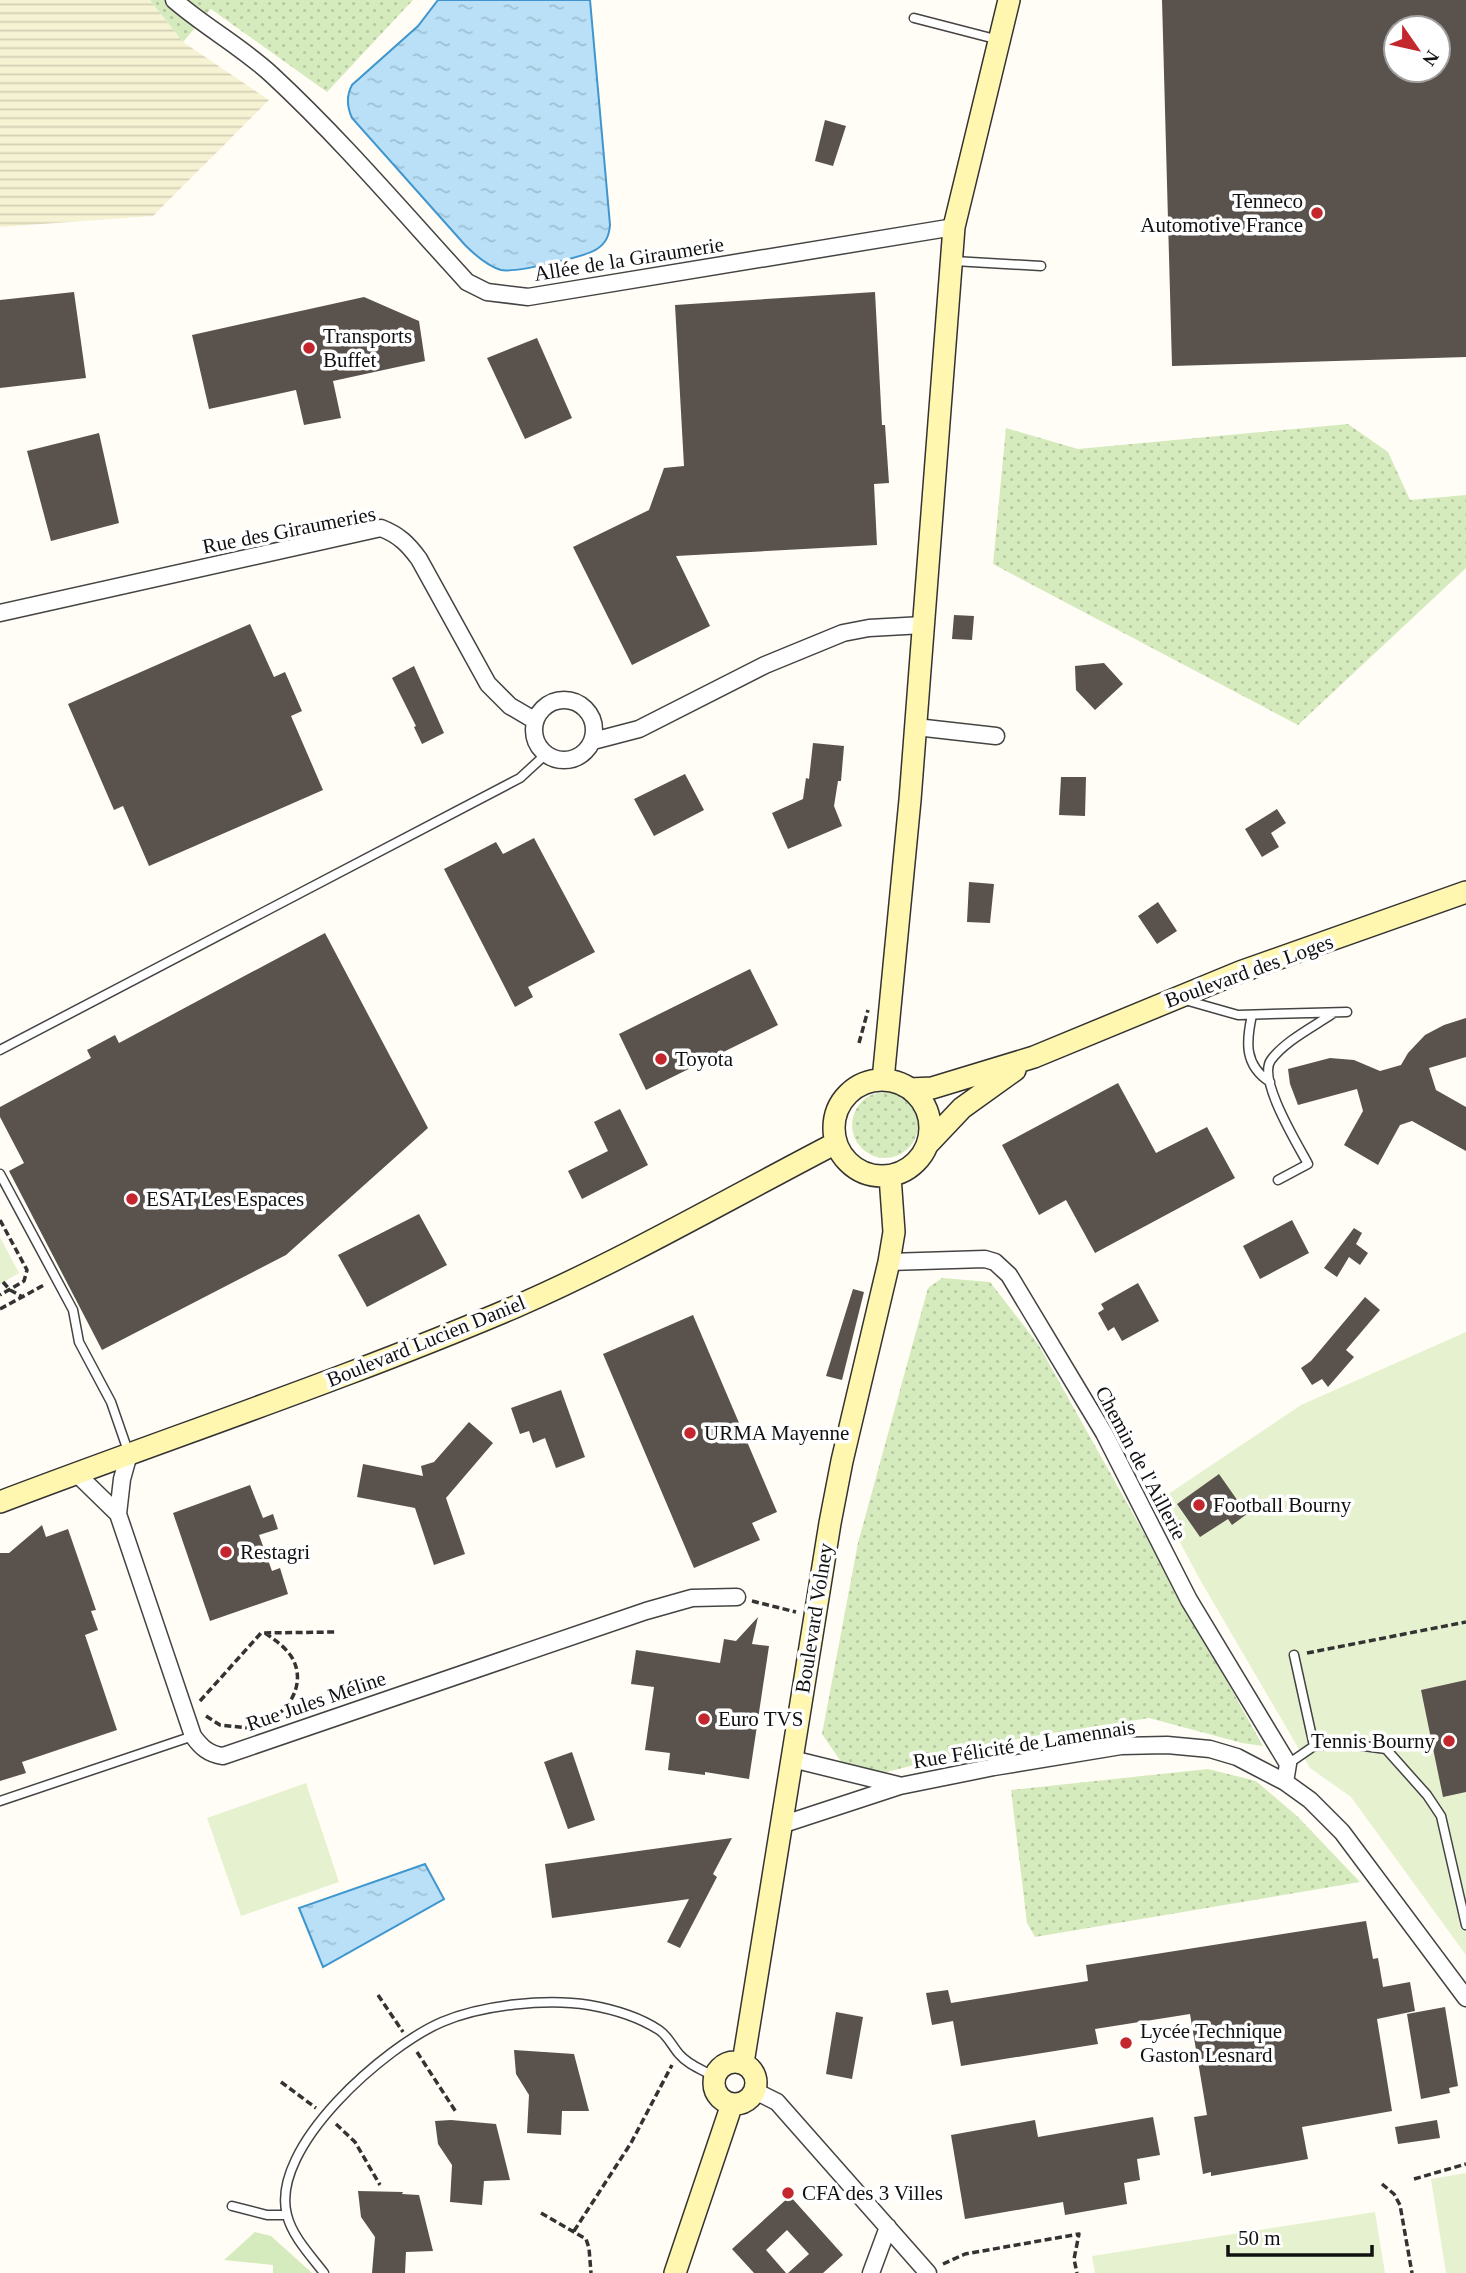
<svg xmlns="http://www.w3.org/2000/svg" width="1466" height="2273" viewBox="0 0 1466 2273" font-family="'Times New Roman',serif">
<style>
.farmland{fill:url(#farmland-rules)}
.grass{fill:url(#grass-dots)}
.park{fill:#d5ebbd}
.pitch{fill:#e6f2cf}
.water{fill:url(#water-ripples);stroke:#3f96cf;stroke-width:2}
.building{fill:#5a524d;fill-rule:evenodd}
.lines{fill:none;stroke-linecap:round;stroke-linejoin:round}
.lane-casing{stroke:#444;stroke-width:11}
.street-casing{stroke:#444;stroke-width:19}
.secondary-casing{stroke:#333;stroke-width:24}
.path{stroke:#333;stroke-width:3.5;stroke-dasharray:7 3.5;stroke-linecap:butt}
.lane{stroke:#fff;stroke-width:8}
.street{stroke:#fff;stroke-width:16}
.secondary{stroke:#fff6b0;stroke-width:21}
.poi-dot{fill:#c4262e;stroke:#fff;stroke-width:2.5}
.labels{text-anchor:middle;dominant-baseline:central;stroke-width:7;stroke-linejoin:round;paint-order:stroke}
.poi-label{font-size:21px;fill:#111;stroke:#fff;text-anchor:start}
.street-label{font-size:21px;fill:#111;stroke:#fff}
</style>
<defs>
<pattern id="farmland-rules" width="6" height="5" patternUnits="userSpaceOnUse" patternTransform="scale(1.75)"><rect width="6" height="5" fill="#f6f3d4"/><path d="M0 2.5h6" fill="none" stroke="#d2cfb5"/></pattern>
<pattern id="grass-dots" width="8" height="8" patternUnits="userSpaceOnUse" patternTransform="scale(1.75)"><rect width="8" height="8" fill="#d5ebbd"/><path d="M2 2h.1M6 6h.1" fill="none" stroke="#b6c8a1" stroke-width="1.8" stroke-linecap="round"/></pattern>
<pattern id="water-ripples" width="26" height="14" patternUnits="userSpaceOnUse" patternTransform="scale(1.75)"><rect width="26" height="14" fill="#b9e0f7"/><path d="M2 4q2-2 4 0t4 0M15 11q2-2 4 0t4 0" fill="none" stroke="#9ebfd3"/></pattern>
</defs>
<rect width="100%" height="100%" fill="#fffdf5"/>
<path class="farmland" d="M0 0H150L183 42 269 100 153 216 0 227Z"/>
<path class="grass" d="M150 0H413L327 92 211 9 183 42Z
M1348 424 1388 452 1410 500 1466 495V568L1298 725 993 564 1006 428 1078 449Z
M852 1125a33 33 0 1 1 66 0a33 33 0 1 1-66 0Z
M942 1278 990 1282 1038 1344 1263 1746 1242 1743 1149 1718 1021 1738 879 1774 842 1763 822 1734 858 1543 928 1288Z
M1208 1769 1256 1781 1297 1816 1360 1882 1035 1937 1027 1923 1011 1790Z"/>
<path class="park" d="M255 2232 271 2236 312 2273H273V2265L224 2260Z"/>
<path class="pitch" d="M0 1237 19 1273 0 1284Z
M1466 1332V1955L1351 1797 1310 1768 1199 1578 1158 1501 1301 1405Z
M306 1783 339 1882 241 1916 207 1818Z
M1466 2173V2273H1446L1431 2179Z
M1375 2212 1385 2273H1095L1092 2256Z"/>
<path class="water" d="M438 0H590L610 225C609 236 606 243 597 249 585 257 515 273 501 270 487 266 475 255 465 245L352 118C347 107 346 96 352 85L418 26Z
M425 1864 444 1899 323 1967 299 1908Z"/>
<path class="building" d="M1162 0H1466V357L1172 366ZM1396 28H1438V70H1396Z
M825 120 846 126 833 166 815 161Z
M74 292 86 378 0 388V300Z
M875 292 882 425H885L889 483 874 484 877 545 676 556 710 626 632 665 573 547 649 510 664 468 684 466 675 305Z
M364 297 419 321 425 361 333 381 341 418 304 425 296 390 209 409 192 335Z
M537 338 572 418 525 439 487 358Z
M99 433 119 523 51 541 27 451Z
M954 615 974 616 972 640 952 639Z
M250 624 274 677 285 672 302 711 291 716 323 790 149 866 123 806 114 810 68 704Z
M1104 663 1123 684 1095 710 1076 690 1075 666Z
M414 666 444 733 422 744 414 727 416 726 392 678Z
M813 743 844 746 841 781H838L834 806 842 826 788 849 772 813 803 799 806 778 809 779Z
M685 774 704 810 654 836 634 799Z
M1061 777H1086L1085 816 1059 815Z
M1277 809 1286 823 1271 833 1279 847 1262 857 1245 829Z
M534 838 595 952 528 987 533 997 515 1007 444 869 496 842 503 854Z
M969 882 994 884 990 923 967 922Z
M1158 902 1177 931 1157 944 1138 916Z
M325 933 428 1128 286 1255 102 1350 9 1171 24 1163 0 1117V1107L91 1058 87 1050 115 1035 119 1043Z
M750 969 778 1025 646 1090 619 1034Z
M1466 1018V1057L1429 1068 1436 1090 1466 1107V1151L1412 1121 1400 1125 1378 1165 1344 1145 1363 1111 1357 1089 1298 1105 1290 1084 1288 1069 1330 1058 1354 1060 1380 1071 1401 1065 1408 1053 1425 1035 1444 1025Z
M1118 1083 1156 1153 1207 1127 1235 1178 1095 1253 1066 1200 1039 1215 1002 1145Z
M620 1109 648 1165 582 1199 568 1171 608 1151 594 1122Z
M419 1214 447 1265 367 1307 338 1255Z
M1292 1220 1309 1253 1260 1279 1243 1246Z
M1354 1228 1362 1233 1356 1244 1368 1253 1360 1265 1349 1257 1337 1277 1324 1268Z
M1138 1283 1159 1321 1122 1341 1114 1327 1108 1331 1098 1313 1104 1309 1101 1304Z
M853 1289 864 1292 842 1380 826 1376Z
M1365 1297 1380 1310 1346 1350 1354 1357 1328 1387 1322 1379 1312 1385 1301 1368 1311 1361Z
M693 1315 777 1512 752 1523 760 1540 694 1568 603 1354Z
M561 1390 585 1457 556 1468 545 1438 533 1443 529 1431 520 1434 511 1408Z
M469 1422 493 1443 446 1498 465 1554 434 1565 415 1508 357 1497 363 1464 423 1476 421 1466 434 1462Z
M1219 1474 1247 1514 1232 1525 1228 1519 1200 1537 1177 1504Z
M250 1485 263 1518 273 1514 278 1529 259 1535 272 1571 280 1568 288 1594 210 1621 173 1513Z
M42 1525 46 1537 68 1529 96 1610 91 1611 98 1630 85 1635 117 1730 22 1762 26 1773 0 1781V1553H9Z
M758 1617 752 1644 769 1646 749 1779 705 1772V1775L668 1770 670 1753 645 1750 654 1687 631 1684 636 1650 720 1663 724 1639 736 1641Z
M1466 1680V1792L1443 1797 1421 1690Z
M572 1752 595 1820 568 1829 544 1762Z
M732 1838 713 1874 717 1877 680 1948 667 1942 689 1899 552 1918 545 1864Z
M1366 1921 1373 1959 1378 1958 1383 1987 1410 1982 1415 2011 1377 2019 1392 2111 1302 2127 1308 2159 1211 2176V2172L1203 2174 1194 2117 1207 2115 1190 2014 1095 2029 1098 2044 961 2066 953 2021 932 2025 926 1993 948 1990 951 2003 1088 1981 1086 1965Z
M1445 2007 1458 2086 1449 2088 1450 2093 1421 2099 1407 2014Z
M836 2012 863 2017 852 2079 826 2074Z
M514 2050 574 2054 589 2111H562L561 2135 527 2133 529 2095 516 2074Z
M1153 2117 1160 2155 1137 2159 1140 2180 1124 2183 1127 2204 1065 2215 1063 2202 965 2219 951 2135 1035 2120 1038 2137Z
M451 2120 496 2124 510 2180 484 2181 482 2205 450 2202 452 2165 438 2144 435 2121Z
M1437 2120 1440 2138 1398 2144 1395 2127Z
M358 2191 403 2192 402 2194 419 2195 433 2251 406 2252 405 2273H372L375 2237 361 2217Z
M790 2196 843 2255 823 2273H788L809 2254 787 2230 766 2250 786 2273H754L732 2249Z"/>
<g class="lines">
<defs>
<path id="lane" d="M914 18 999 40
M954 261 1041 266
M1185 1000 1238 1015 1347 1012
M1252 1015C1246 1042 1244 1065 1270 1082
M0 1050 520 778 545 755
M0 1174 73 1310 79 1342 111 1402 128 1451
M1278 1180 1308 1164C1298 1145 1257 1079 1271 1060 1285 1041 1313 1027 1332 1014
M1294 1655 1314 1746
M1288 1764 1314 1746 1349 1744 1386 1749 1427 1795 1441 1816 1466 1925
M0 1801 193 1736
M232 2206 267 2215H287
M324 2273C311 2256 292 2236 287 2215 269 2147 386 2046 442 2022 482 2005 546 1998 589 2005 612 2009 639 2017 659 2030 668 2036 672 2046 679 2054 688 2065 703 2070 715 2077"/>
<path id="street" d="M174 0C205 27 242 47 272 75 341 139 403 212 467 282L487 292 528 297 954 227
M0 613 381 528C399 535 408 544 419 559L488 684 510 706 534 720
M534 730a30 30 0 1 1 60 0a30 30 0 1 1-60 0Z
M916 727 996 736
M593 741 639 729 765 665 843 633 869 628 923 625
M889 1262 985 1259 995 1262 1009 1275 1104 1433 1189 1600 1288 1764 1285 1782
M77 1474 118 1514 193 1736C201 1747 208 1754 223 1756L646 1611 692 1598 737 1597
M118 1514 122 1479 129 1454
M792 1759 898 1785
M781 1825 900 1786 994 1767 1121 1746 1167 1745 1210 1749 1237 1757 1258 1768 1285 1782 1310 1800 1342 1832 1466 1998
M755 2091 777 2102 928 2273
M871 2273 888 2227"/>
<path id="secondary" d="M883 1080 910 800 954 227 1009 0
M834 1128a48 48 0 1 1 96 0a48 48 0 1 1-96 0Z
M910 1089 932 1088 1034 1057 1240 972 1466 892
M927 1145 962 1108 1015 1070
M0 1502C171 1437 346 1379 515 1307 625 1259 730 1198 836 1143
M714 2083a21 21 0 1 1 42 0a21 21 0 1 1-42 0Z
M743 2063 830 1523 842 1461 889 1262 894 1232 890 1176
M675 2273 732 2104"/>
</defs>
<use href="#lane" class="lane-casing"/>
<use href="#street" class="street-casing"/>
<use href="#secondary" class="secondary-casing"/>
<path class="path" d="M859 1043 868 1010
M0 1220 27 1270 24 1281 0 1295
M3 1282 10 1290 23 1297
M0 1309 44 1285
M752 1601 796 1612
M265 1633C275 1640 284 1646 291 1656 306 1679 293 1707 271 1719
M1307 1653 1466 1622
M200 1701 261 1633 336 1632
M206 1716 220 1725 248 1728
M378 1995 403 2032
M417 2052 456 2112
M281 2082 316 2108
M336 2124 355 2142 380 2185
M1414 2179 1466 2164
M1382 2184 1394 2194 1400 2205 1412 2273
M541 2213 586 2239 589 2248 591 2273
M574 2231 631 2143 672 2065
M943 2264 965 2254 1079 2234 1074 2259 1077 2273"/>
<use href="#lane" class="lane"/>
<use href="#street" class="street"/>
<use href="#secondary" class="secondary"/>
</g>
<g class="poi-dot">
<circle cx="1317" cy="213" r="7"/>
<circle cx="309" cy="348" r="7"/>
<circle cx="661" cy="1059" r="7"/>
<circle cx="132" cy="1199" r="7"/>
<circle cx="690" cy="1433" r="7"/>
<circle cx="1199" cy="1505" r="7"/>
<circle cx="226" cy="1552" r="7"/>
<circle cx="704" cy="1719" r="7"/>
<circle cx="1449" cy="1741" r="7"/>
<circle cx="1126" cy="2043" r="7"/>
<circle cx="788" cy="2193" r="7"/>
</g>
<g class="labels">
<g class="poi-label">
<text x="1303" y="201" text-anchor="end">Tenneco<tspan x="1303" dy="24">Automotive France</tspan></text>
<text x="323" y="336">Transports<tspan x="323" dy="24">Buffet</tspan></text>
<text x="675" y="1059">Toyota</text>
<text x="146" y="1199">ESAT Les Espaces</text>
<text x="704" y="1433">URMA Mayenne</text>
<text x="1213" y="1505">Football Bourny</text>
<text x="240" y="1552">Restagri</text>
<text x="718" y="1719">Euro TVS</text>
<text x="1435" y="1741" text-anchor="end">Tennis Bourny</text>
<text x="1140" y="2031">Lycée Technique<tspan x="1140" dy="24">Gaston Lesnard</tspan></text>
<text x="802" y="2193">CFA des 3 Villes</text>
</g>
<g class="street-label">
<text transform="translate(629 259) rotate(-9)">Allée de la Giraumerie</text>
<text transform="translate(289 530) rotate(-11)">Rue des Giraumeries</text>
<text transform="translate(1249 971) rotate(-20)">Boulevard des Loges</text>
<text transform="translate(426 1341) rotate(-22)">Boulevard Lucien Daniel</text>
<text transform="translate(1141 1463) rotate(62)">Chemin de l'Aillerie</text>
<text transform="translate(814 1618) rotate(-81)">Boulevard Volney</text>
<text transform="translate(316 1701) rotate(-19)">Rue Jules Méline</text>
<text transform="translate(1024 1744) rotate(-9)">Rue Félicité de Lamennais</text>
</g>
</g>
<g transform="translate(1417 49) rotate(124)"><circle r="33" fill="#ffffff" stroke="#a0a0a0" stroke-width="2"/>
<path d="M0-5L12 26L0 18L-12 26Z" fill="#c4262e"/>
<text y="-10" font-size="19" font-weight="bold" text-anchor="middle" fill="#111111">N</text>
</g>
<path d="M1228 2245v10h144v-10" fill="none" stroke="#111111" stroke-width="3.5"/>
<text x="1238" y="2245" font-size="21" fill="#111111" stroke="#ffffff" stroke-width="5" paint-order="stroke">50 m</text>
</svg>
